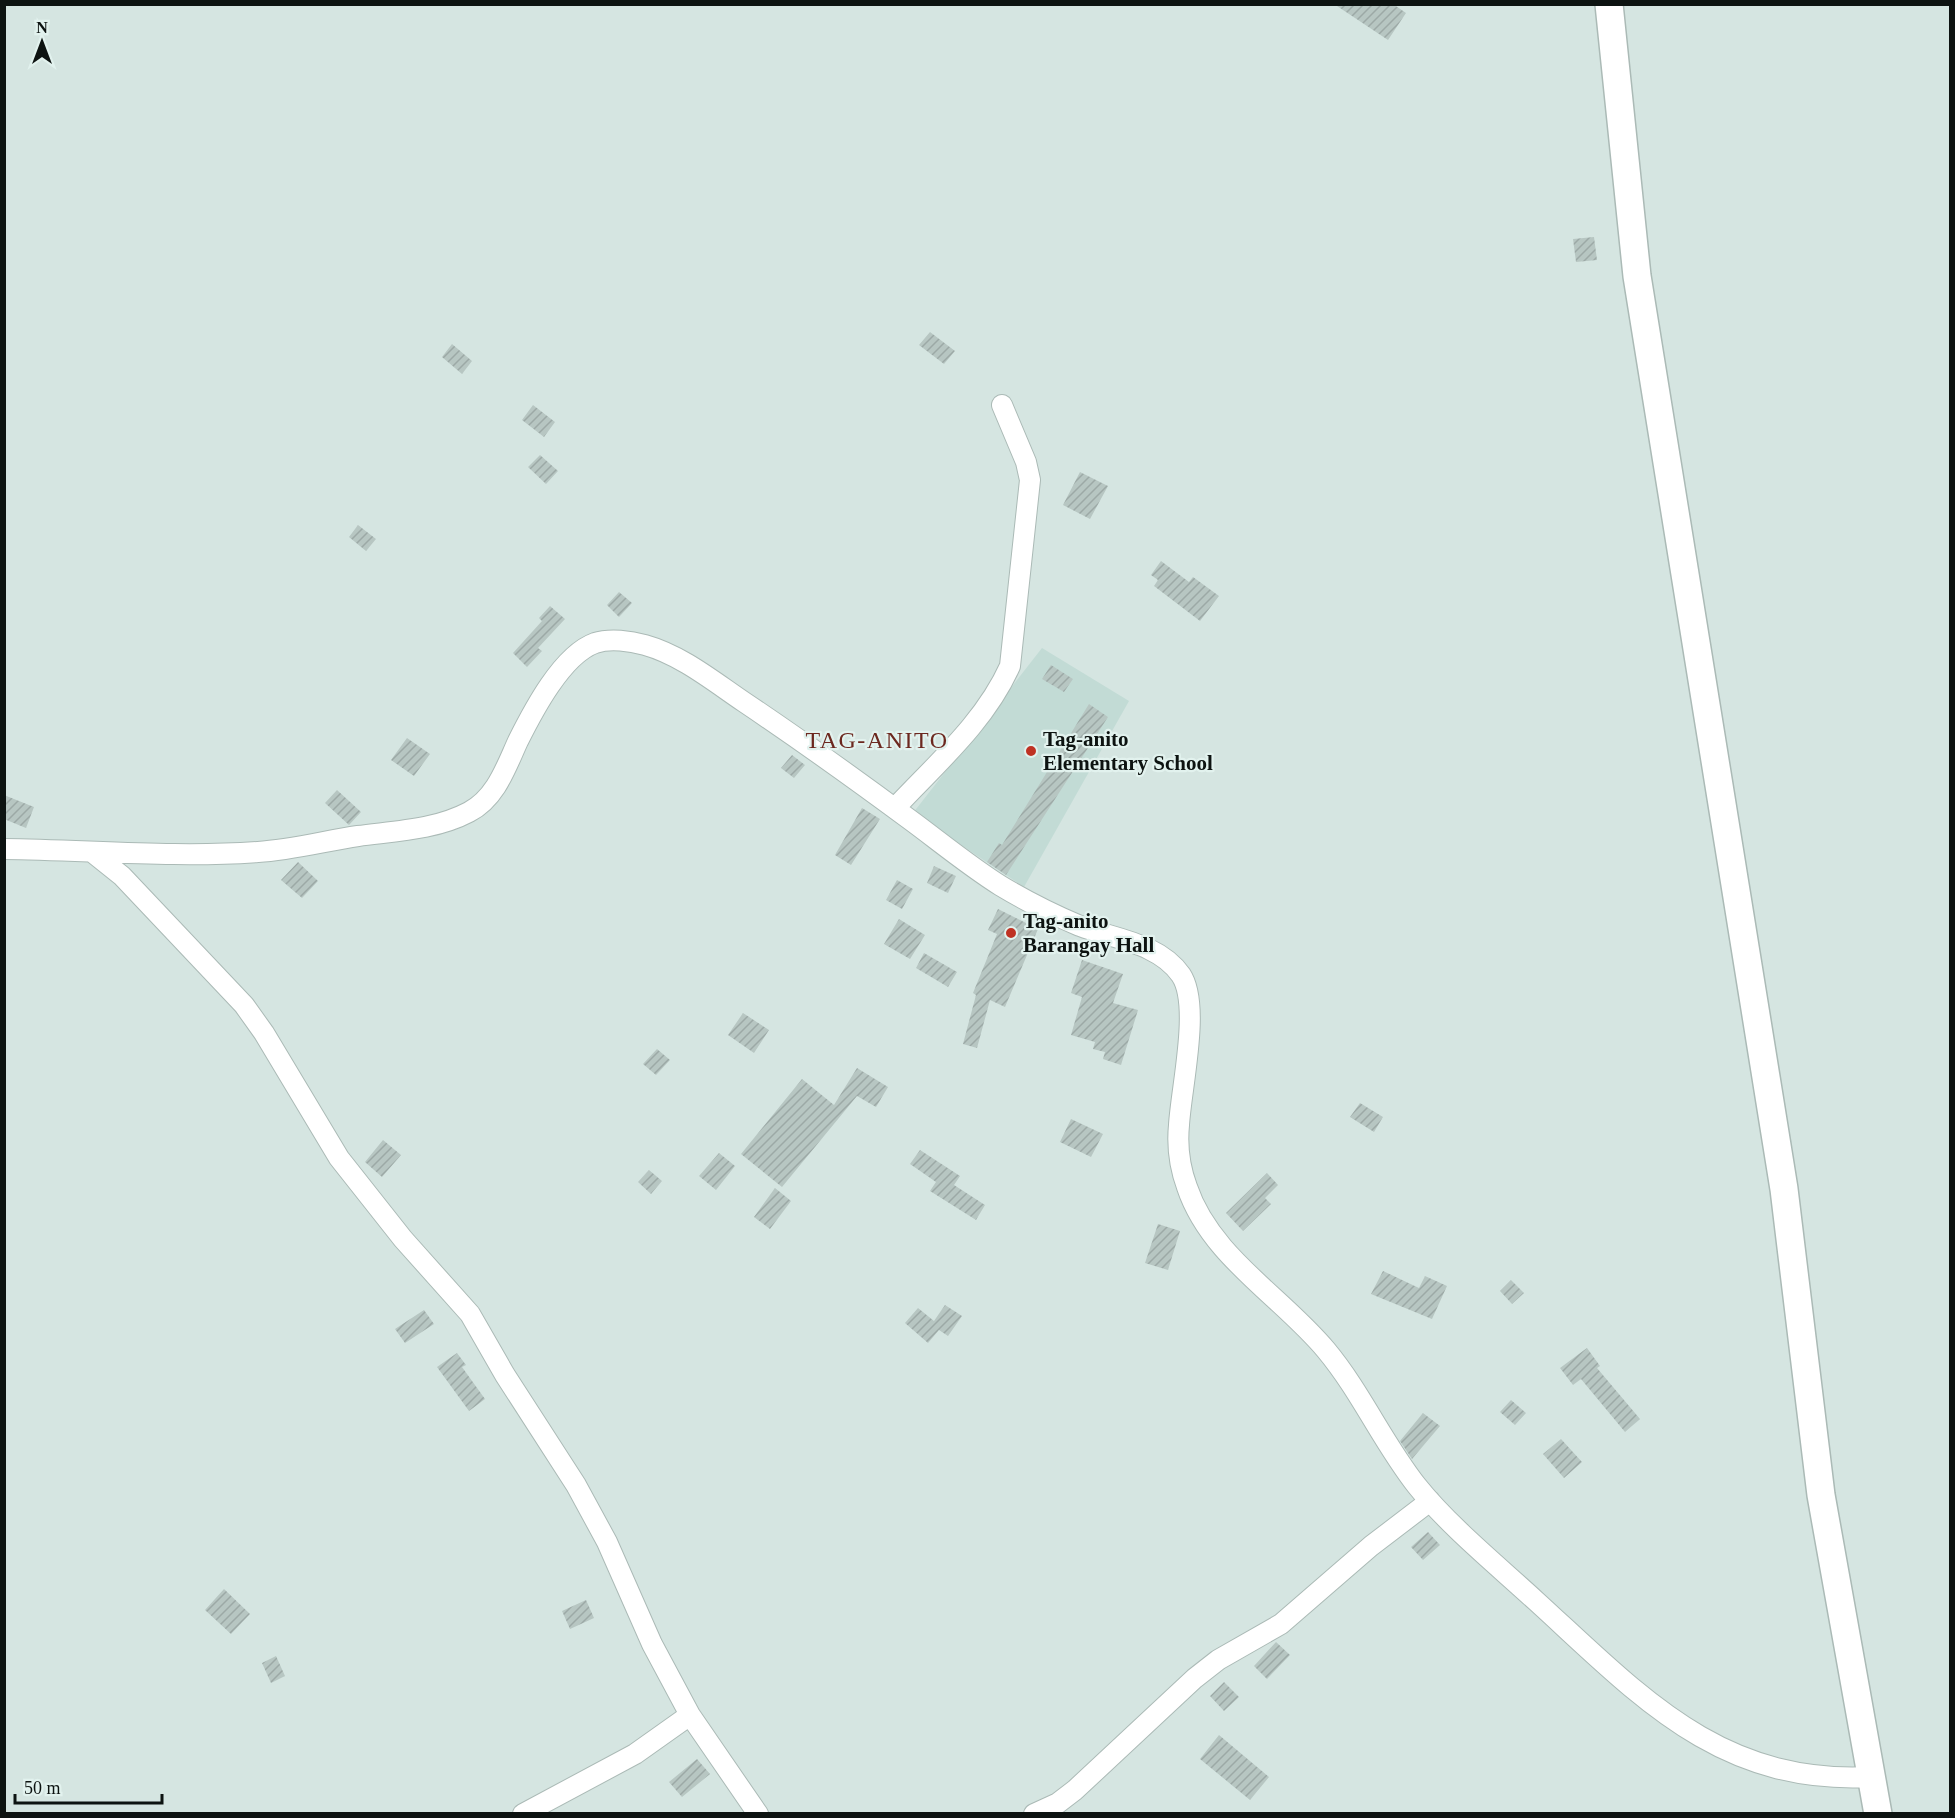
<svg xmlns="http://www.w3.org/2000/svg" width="1955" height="1818" viewBox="0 0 1955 1818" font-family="'Times New Roman',serif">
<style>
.built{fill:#c2dbd5}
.building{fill:url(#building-hatch)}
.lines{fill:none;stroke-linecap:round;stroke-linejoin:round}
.street-casing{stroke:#abbab6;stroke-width:22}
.secondary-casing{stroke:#abbab6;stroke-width:30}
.street{stroke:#fff;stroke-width:20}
.secondary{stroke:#fff;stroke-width:27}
.poi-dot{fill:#bf3223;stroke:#e2f2ee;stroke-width:2}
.labels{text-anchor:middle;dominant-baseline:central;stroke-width:4.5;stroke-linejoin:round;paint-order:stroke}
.poi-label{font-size:21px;font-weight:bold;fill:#0d1311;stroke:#e2f2ee;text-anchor:start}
.quarter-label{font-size:24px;letter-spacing:1.5px;fill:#6c281f;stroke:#e2f2ee}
</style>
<defs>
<pattern id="building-hatch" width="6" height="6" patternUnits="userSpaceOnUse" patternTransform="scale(1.5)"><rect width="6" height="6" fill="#b7c6c2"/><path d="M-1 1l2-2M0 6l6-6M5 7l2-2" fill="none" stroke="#9ca9a6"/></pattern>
</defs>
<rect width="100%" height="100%" fill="#d5e5e1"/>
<path class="built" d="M1042 648 1129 701 1024 887 913 813Z"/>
<path class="building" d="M1334 4H1393L1406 13 1388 40Z
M1594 237 1597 260 1576 262 1573 239Z
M930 332 955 351 944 364 919 345Z
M452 344 472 361 462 374 442 357Z
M533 405 555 422 544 437 522 420Z
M540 455 558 471 546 484 528 467Z
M1080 472 1108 486 1090 519 1063 505Z
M358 525 376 539 366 551 349 537Z
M1161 561 1189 582 1193 577 1219 596 1200 621 1154 586 1158 580 1151 575Z
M619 592 632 603 619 617 607 605Z
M550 606 565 619 538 648 542 651 527 667 513 653 542 621 539 618Z
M1051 665 1073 679 1064 692 1042 679Z
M1089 704 1108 717 1006 875 987 862 999 843 1002 845Z
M407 738 430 754 414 776 391 760Z
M792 755 805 765 794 778 781 768Z
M337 790 361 812 349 825 325 803Z
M4 795 34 807 26 828 4 819Z
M862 808 880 819 851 865 835 855Z
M298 862 318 881 302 898 281 880Z
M934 866 956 876 948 893 927 883Z
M897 880 913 889 902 909 886 900Z
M998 909 1038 929 1005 1007 990 1000 977 1048 963 1044 976 995 973 993 997 934 988 930Z
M899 919 925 935 910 959 884 944Z
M924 953 957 972 948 987 916 968Z
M1082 960 1123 974 1113 1003 1138 1010 1121 1065 1103 1059 1105 1052 1093 1049 1095 1042 1071 1035 1082 997 1071 993Z
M743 1013 769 1030 754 1053 728 1035Z
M657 1049 670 1060 656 1075 643 1064Z
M857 1068 888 1087 876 1107 857 1096 782 1187 741 1154 802 1079 834 1105Z
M1360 1103 1383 1117 1374 1132 1350 1117Z
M1071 1119 1103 1134 1091 1157 1060 1142Z
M383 1140 401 1155 382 1177 365 1162Z
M920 1150 960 1176 954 1185 985 1205 976 1220 930 1191 936 1182 910 1164Z
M719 1153 735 1166 716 1190 699 1176Z
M649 1170 662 1181 651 1194 638 1182Z
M1267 1173 1278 1185 1265 1198 1271 1204 1243 1231 1226 1213Z
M775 1188 791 1201 770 1229 754 1217Z
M1158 1224 1180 1231 1168 1270 1145 1263Z
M1383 1271 1419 1288 1425 1276 1447 1286 1432 1319 1371 1294Z
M1511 1280 1524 1293 1512 1304 1500 1291Z
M945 1305 962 1316 948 1336 939 1330 928 1343 905 1323 918 1308 934 1321Z
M424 1310 434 1324 405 1343 395 1329Z
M1587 1348 1600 1366 1597 1368 1640 1419 1625 1432 1581 1379 1573 1385 1560 1368Z
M457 1353 466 1365 462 1367 485 1399 469 1411 437 1367Z
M1511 1400 1526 1413 1515 1425 1500 1412Z
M1423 1413 1440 1426 1412 1459 1400 1441Z
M1561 1439 1582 1462 1564 1478 1543 1454Z
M1428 1532 1440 1545 1423 1560 1411 1547Z
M224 1589 250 1614 231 1634 205 1610Z
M586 1600 594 1618 570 1629 562 1611Z
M1276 1642 1290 1655 1267 1679 1254 1666Z
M276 1656 285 1676 271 1683 262 1663Z
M1224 1682 1239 1697 1224 1711 1210 1696Z
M1219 1735 1269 1777 1250 1800 1200 1759Z
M697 1759 710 1774 682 1797 669 1782Z"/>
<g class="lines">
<defs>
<path id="street" d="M895 808C936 764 985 722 1010 666L1030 480 1026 462 1002 405
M4 849C89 850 174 858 258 852 291 850 325 841 358 836 395 831 435 830 469 812 496 798 506 767 518 741 533 711 562 655 595 643 610 638 631 641 645 645 681 655 713 681 744 702 799 739 855 779 909 819 939 841 969 866 1001 886 1026 901 1054 915 1080 926 1114 939 1159 943 1181 975 1201 1005 1181 1088 1179 1125 1177 1145 1180 1168 1187 1187 1210 1256 1281 1296 1326 1350 1361 1392 1383 1443 1417 1486 1449 1526 1498 1566 1536 1601 1639 1695 1719 1785 1871 1777
M92 852 122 876 244 1005 264 1033 339 1158 403 1239 470 1314 505 1375 576 1485 607 1542 652 1644 690 1715 758 1814
M523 1814 635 1754 690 1715
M1034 1814 1058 1803 1075 1790 1195 1678 1218 1660 1281 1624 1371 1546 1430 1501"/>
<path id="secondary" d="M1609 4 1637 276 1784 1189 1821 1495 1878 1814"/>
</defs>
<use href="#street" class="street-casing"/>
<use href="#secondary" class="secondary-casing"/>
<use href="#street" class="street"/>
<use href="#secondary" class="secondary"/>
</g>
<g class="poi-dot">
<circle cx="1031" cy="751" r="6"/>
<circle cx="1011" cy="933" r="6"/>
</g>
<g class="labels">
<g class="poi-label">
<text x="1043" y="739">Tag-anito<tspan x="1043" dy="24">Elementary School</tspan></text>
<text x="1023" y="921">Tag-anito<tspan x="1023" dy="24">Barangay Hall</tspan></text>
</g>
<g class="quarter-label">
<text x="877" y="740">TAG-ANITO</text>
</g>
</g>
<rect width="1955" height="1818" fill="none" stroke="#0d1311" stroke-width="12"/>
<g transform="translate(42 42)" stroke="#e2f2ee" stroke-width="4.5" paint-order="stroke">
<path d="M0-4.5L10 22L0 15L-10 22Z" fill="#0d1311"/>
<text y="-9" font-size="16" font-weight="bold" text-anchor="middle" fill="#0d1311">N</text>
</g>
<path d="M15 1794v9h147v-9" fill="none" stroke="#0d1311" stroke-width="3"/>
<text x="24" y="1794" font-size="18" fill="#0d1311" stroke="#e2f2ee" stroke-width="4.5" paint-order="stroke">50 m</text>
</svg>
